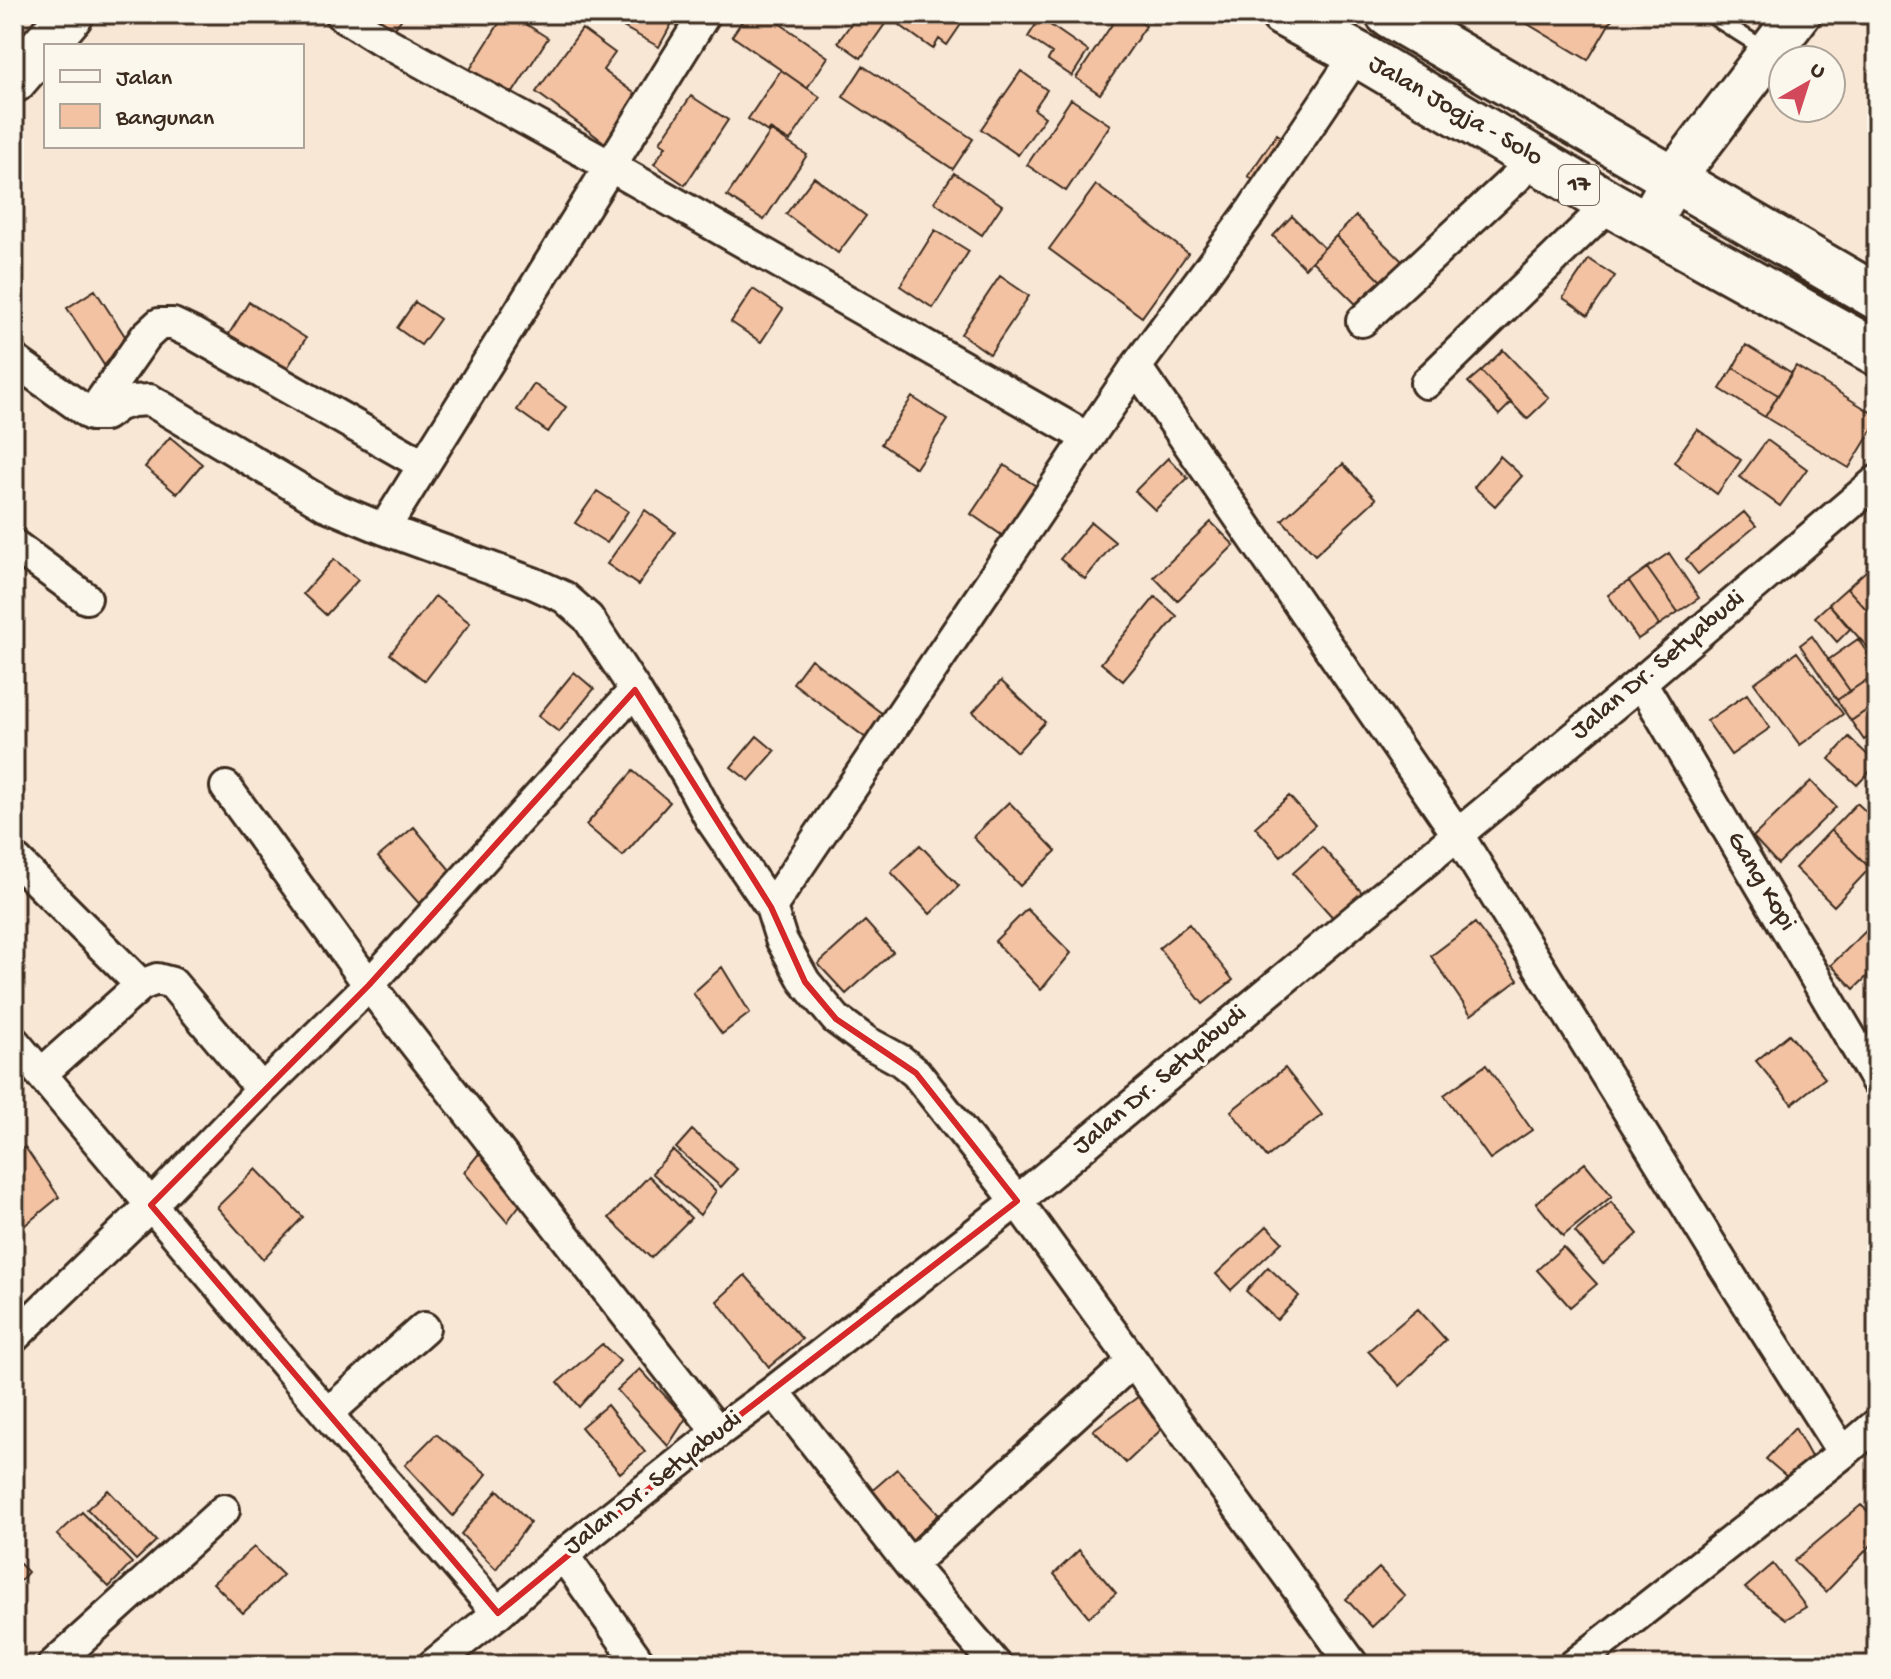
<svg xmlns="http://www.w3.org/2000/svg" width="1891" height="1679" viewBox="0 0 1891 1679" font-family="'Gochi Hand',sans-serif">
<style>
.building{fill:#f3c2a3;stroke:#3b2a1e;stroke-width:2}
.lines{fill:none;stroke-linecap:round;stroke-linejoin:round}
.service-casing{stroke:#3b2a1e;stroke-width:20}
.minor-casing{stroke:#3b2a1e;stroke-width:36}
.secondary-casing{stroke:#3b2a1e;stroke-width:48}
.trunk-casing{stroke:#3b2a1e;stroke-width:50}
.service{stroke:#fbf7ec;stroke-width:14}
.minor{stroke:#fbf7ec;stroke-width:30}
.secondary{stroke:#fbf7ec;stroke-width:42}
.trunk{stroke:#fbf7ec;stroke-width:44}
.marked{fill:none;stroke:#d62828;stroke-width:6;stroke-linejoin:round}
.labels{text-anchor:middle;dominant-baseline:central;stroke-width:7;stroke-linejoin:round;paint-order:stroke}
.shield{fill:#fbf7ec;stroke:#75685c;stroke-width:2}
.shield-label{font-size:24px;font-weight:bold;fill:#3b2a1e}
.street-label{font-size:26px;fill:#3b2a1e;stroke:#fbf7ec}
</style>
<rect width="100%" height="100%" fill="#f9e7d6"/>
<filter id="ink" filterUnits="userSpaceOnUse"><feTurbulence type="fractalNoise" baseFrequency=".0125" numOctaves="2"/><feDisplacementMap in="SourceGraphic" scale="16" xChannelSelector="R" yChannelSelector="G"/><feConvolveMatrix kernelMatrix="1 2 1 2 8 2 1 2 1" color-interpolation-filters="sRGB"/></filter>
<g filter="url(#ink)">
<path class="building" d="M368 14H405L393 31Z
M505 14H510L548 38 505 105 464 79Z
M600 14H677L659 47Z
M747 14H766L828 57 807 88 732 36Z
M858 14H892L861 58 838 42Z
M900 14H949L962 23 947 45 939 39 933 49 894 21Z
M1119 14H1128L1146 26 1100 94 1076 78Z
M1511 14H1615L1588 60Z
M1040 18 1088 51 1072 76 1048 60 1052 53 1028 37Z
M582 29 615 53 603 70 642 99 608 145 536 92Z
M863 66 973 139 953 169 843 97Z
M781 70 820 97 790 141 770 129 768 132 748 119Z
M1021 71 1047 90 1034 109 1045 117 1018 155 981 129Z
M691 96 728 120 685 185 654 164 666 146 660 142Z
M1071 99 1110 125 1066 191 1027 165Z
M771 131 807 155 764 220 727 196Z
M1277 134 1293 145 1264 187 1248 176Z
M954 173 1002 205 982 235 934 202Z
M814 177 866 216 838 253 786 214Z
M1096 185 1188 253 1142 317 1049 249Z
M1292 216 1324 248 1305 268 1273 236Z
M1356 216 1407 266 1387 287 1336 236Z
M935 230 969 251 933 308 900 286Z
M1336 236 1387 287 1363 311 1312 261Z
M1589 259 1615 276 1588 315 1563 298Z
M1000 276 1029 296 990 354 961 334Z
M753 289 783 309 761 342 731 322Z
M95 290 132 347 104 365 67 308Z
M249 302 306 338 284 373 227 337Z
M415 302 440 319 421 345 397 328Z
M1746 345 1792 373 1778 395 1733 368Z
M1503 350 1549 398 1527 419 1481 371Z
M1796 366 1877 416V422L1849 468 1765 417Z
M1733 368 1778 395 1765 417 1720 389Z
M1481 371 1511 403 1499 415 1468 382Z
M534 384 566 407 548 432 517 410Z
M912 397 948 420 916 468 881 444Z
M1697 429 1741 460 1717 494 1674 462Z
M170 437 202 464 177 494 145 467Z
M1767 440 1807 469 1780 506 1740 477Z
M1500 456 1522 476 1495 506 1474 487Z
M1168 458 1188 478 1155 510 1135 491Z
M1343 464 1376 499 1315 555 1282 520Z
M1004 465 1036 486 1003 536 971 514Z
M597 491 628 511 607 543 575 523Z
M645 510 675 532 638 585 607 564Z
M1744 512 1756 526 1698 574 1686 559Z
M1091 522 1115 542 1085 579 1060 559Z
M1211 522 1234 545 1177 601 1154 577Z
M1669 553 1699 598 1678 612 1647 568Z
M334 559 358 580 326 615 303 594Z
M1877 561V621L1847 588Z
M1647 568 1678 612 1659 625 1629 581Z
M1629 581 1659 625 1638 639 1608 595Z
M1847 588 1877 621V658L1829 604Z
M435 596 470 623 425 681 390 654Z
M1155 597 1177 616 1123 681 1101 663Z
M1829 604 1850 629 1837 642 1815 617Z
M1812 636 1850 691 1837 700 1800 645Z
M1858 639 1877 668V673L1850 691 1828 660Z
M1797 652 1843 714 1800 745 1754 683Z
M811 659 884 715 866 738 793 683Z
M574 672 594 689 559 732 538 716Z
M1877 673V703L1851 721 1837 700Z
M1001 681 1045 722 1017 752 973 712Z
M1747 694 1770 728 1731 755 1707 721Z
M1877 703V731L1864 740 1851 721Z
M757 736 775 751 749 781 731 767Z
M1849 737 1877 764 1857 785 1829 759Z
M633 771 670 802 623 856 586 825Z
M1811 781 1836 807 1778 864 1753 837Z
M1289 796 1315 825 1281 856 1255 827Z
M1009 802 1056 851 1020 886 973 837Z
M1857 803 1877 822V861L1870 868 1831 830Z
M414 827 460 882 430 916 378 857Z
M1831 830 1870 868 1834 906 1795 868Z
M920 845 959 886 930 914 891 872Z
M1322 847 1365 896 1336 921 1293 873Z
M1027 909 1071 953 1041 990 995 941Z
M865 921 893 952 846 994 818 964Z
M1475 923 1518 980 1471 1015 1431 956Z
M1874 923 1877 925V967L1854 989 1831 965Z
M1189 924 1233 980 1203 1004 1159 948Z
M722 967 750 1013 722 1034 693 993Z
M1789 1034 1825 1078 1792 1104 1756 1061Z
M1486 1065 1532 1130 1490 1159 1444 1095Z
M1285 1068 1322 1115 1267 1157 1231 1111Z
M692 1130 737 1169 721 1187 676 1148Z
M485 1146 525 1198 507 1222 464 1172Z
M25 1147 59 1197 19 1230 14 1223V1154Z
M673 1150 716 1191 700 1215 652 1173Z
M1585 1163 1612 1196 1563 1236 1536 1203Z
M256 1169 303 1217 263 1259 217 1207Z
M649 1176 691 1218 651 1258 609 1218Z
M1611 1202 1638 1234 1603 1264 1575 1232Z
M1267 1226 1282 1242 1231 1290 1216 1274Z
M1563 1247 1597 1284 1570 1307 1537 1270Z
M1268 1267 1299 1296 1277 1320 1246 1291Z
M745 1275 802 1339 769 1367 717 1301Z
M1418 1309 1446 1340 1400 1386 1368 1351Z
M602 1344 620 1361 579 1407 558 1382Z
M640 1369 686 1418 668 1446 617 1390Z
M1146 1391 1167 1424 1126 1463 1093 1430Z
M607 1405 645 1452 620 1473 581 1427Z
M1795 1428 1815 1464 1800 1488 1766 1459Z
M436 1434 487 1474 453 1516 405 1465Z
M897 1469 939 1514 909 1543 867 1495Z
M108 1490 156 1541 136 1560 87 1509Z
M498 1490 530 1522 496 1569 461 1534Z
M1861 1505 1877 1520V1539L1826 1592 1794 1561Z
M82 1512 132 1563 109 1587 57 1535Z
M254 1547 283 1575 243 1613 213 1583Z
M1079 1550 1116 1593 1089 1617 1054 1574Z
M14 1558 28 1572 14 1588Z
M1773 1564 1806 1607 1786 1619 1745 1588Z
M1379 1568 1405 1596 1372 1627 1346 1599Z"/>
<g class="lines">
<defs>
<path id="service" d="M1709 14 1766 50"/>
<path id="minor" d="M340 14 380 39 610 166 1088 438
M1362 321 1536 159
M14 360 91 415H105L119 405 133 401 150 400 326 505 384 529 533 583 564 597 588 618 635 690 687 775 710 818 771 907 781 939 805 982 836 1019 867 1042 900 1060 916 1073 1017 1201 1353 1665
M1136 367 1458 835 1724 1266 1843 1453
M1426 383 1610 204
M91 415 146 336 159 324H173L192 333 424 465
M384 529 705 14
M14 545 86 598
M1641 682 1877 1082
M226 787 369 985 718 1432
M17 861 141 985
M771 907 1136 367 1252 210 1357 54
M14 1042 327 1414 498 1613
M41 1074 141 985 157 979 172 983 262 1090
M14 1337 151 1205 262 1090 369 985 635 690
M774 1391 910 1565 996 1665
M327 1414 424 1328
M563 1555 641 1665
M910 1565 1133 1361
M53 1665 224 1510
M433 1665 498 1613 563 1555 718 1432 774 1391 1017 1201 1641 682 1877 481
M1574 1665 1843 1453 1877 1424"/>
<path id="secondary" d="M1648 224 1673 179 1799 14"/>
<path id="trunk" d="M1283 14 1357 54 1610 204 1877 353
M1388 14 1877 297
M14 80 71 14"/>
</defs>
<use href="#service" class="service-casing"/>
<use href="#minor" class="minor-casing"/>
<use href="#secondary" class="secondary-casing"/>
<use href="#trunk" class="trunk-casing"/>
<use href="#service" class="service"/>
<use href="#minor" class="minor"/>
<use href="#secondary" class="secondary"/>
<use href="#trunk" class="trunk"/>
</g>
</g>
<path class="marked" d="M635 690 771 907 805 982 836 1019 916 1073 1017 1201 718 1432 498 1613 151 1205 369 985Z"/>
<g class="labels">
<rect class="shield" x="1559" y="165" width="40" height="40" rx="6"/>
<g class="shield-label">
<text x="1579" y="185">17</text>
</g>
<g class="street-label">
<text transform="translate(1455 112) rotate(30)">Jalan Jogja - Solo</text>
<text transform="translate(1659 666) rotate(-40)">Jalan Dr. Setyabudi</text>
<text transform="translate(1760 882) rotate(59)">Gang Kopi</text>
<text transform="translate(1161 1081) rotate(-40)">Jalan Dr. Setyabudi</text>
<text transform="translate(654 1484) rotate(-38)">Jalan Dr. Setyabudi</text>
</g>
</g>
<rect width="1891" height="1679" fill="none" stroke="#fbf7ec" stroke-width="48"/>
<rect x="24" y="24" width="1843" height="1631" fill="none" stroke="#3b2a1e" stroke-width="3" filter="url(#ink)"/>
<rect x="44" y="44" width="260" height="104" fill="#fbf7ec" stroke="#aea59a" stroke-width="2"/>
<rect x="60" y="70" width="40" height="12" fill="#fbf7ec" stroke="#aea59a" stroke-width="2"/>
<text x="116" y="84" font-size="24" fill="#3b2a1e">Jalan</text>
<rect x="60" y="104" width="40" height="24" fill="#f3c2a3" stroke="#aea59a" stroke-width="2"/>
<text x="116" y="124" font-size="24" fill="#3b2a1e">Bangunan</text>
<g transform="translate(1807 84) rotate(39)"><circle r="38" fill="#fbf7ec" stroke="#aea59a" stroke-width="2"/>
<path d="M0-6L14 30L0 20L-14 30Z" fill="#d1495b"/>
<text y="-12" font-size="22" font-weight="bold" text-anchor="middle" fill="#3b2a1e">U</text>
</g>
</svg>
